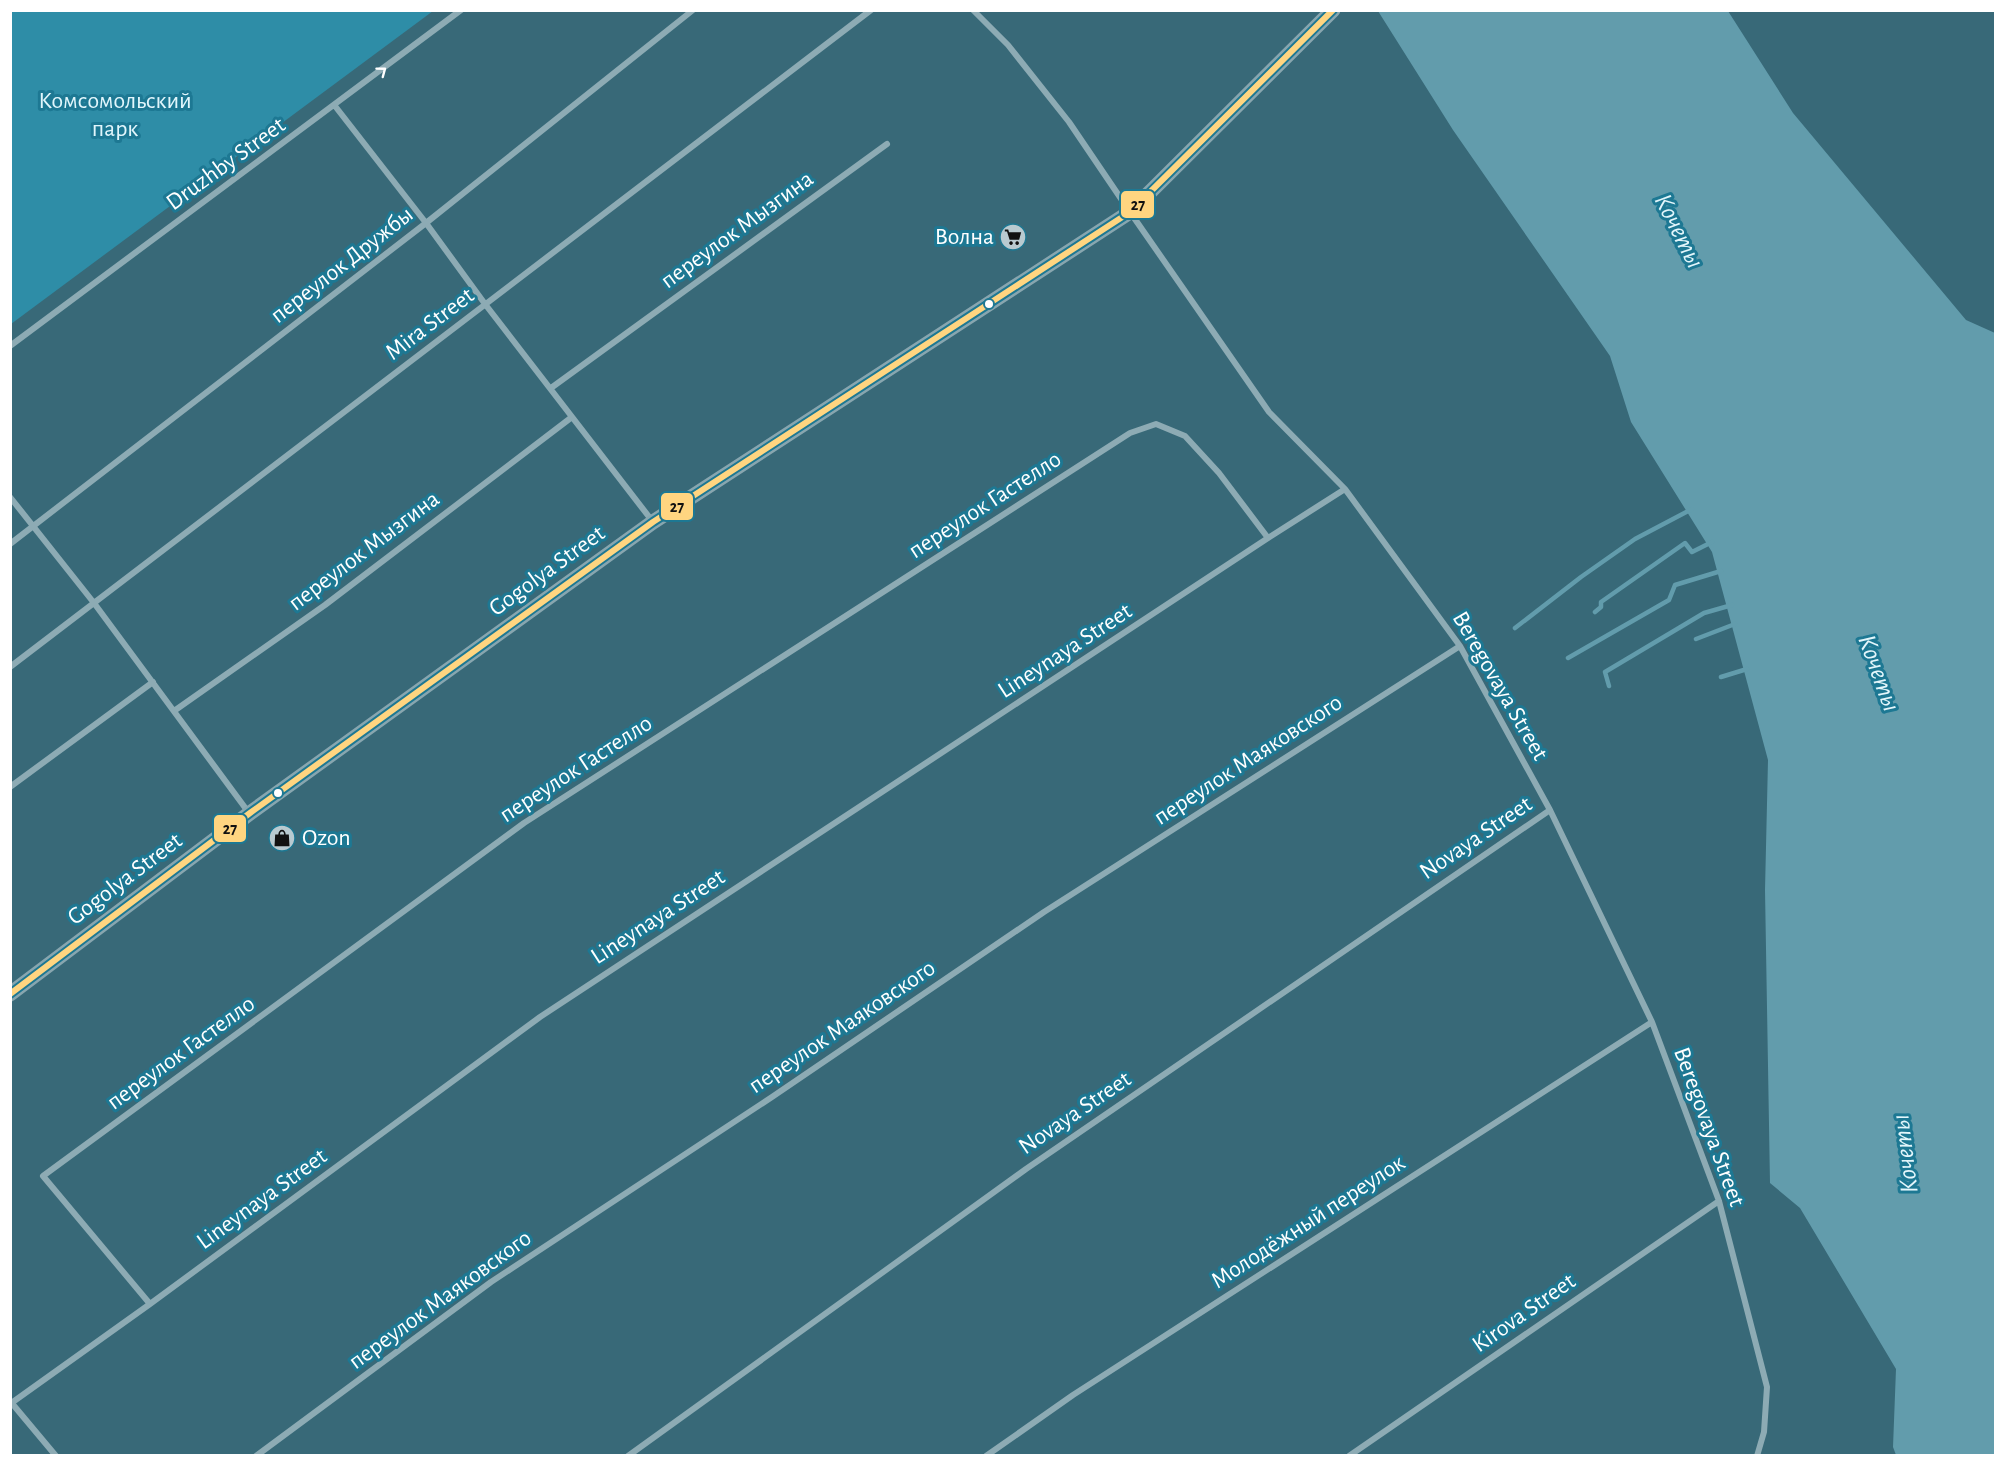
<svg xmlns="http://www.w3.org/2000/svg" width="2006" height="1466" viewBox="0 0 2006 1466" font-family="'Alegreya Sans',sans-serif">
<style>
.green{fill:#2e8da7}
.water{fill:#629cac}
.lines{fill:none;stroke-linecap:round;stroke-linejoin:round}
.stream{stroke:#629cac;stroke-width:4.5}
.street{stroke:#8dabb4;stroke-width:6}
.secondary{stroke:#88a6af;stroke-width:15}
.bus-1-casing{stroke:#1d7893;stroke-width:10}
.bus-1{stroke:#ffd580;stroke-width:6}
.oneway{stroke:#fff}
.bus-dot{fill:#fff;stroke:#1d7893;stroke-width:2}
.labels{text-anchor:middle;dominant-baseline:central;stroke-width:6;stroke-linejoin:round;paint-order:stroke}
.park-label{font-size:24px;fill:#e1f6fc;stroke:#1d7893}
.street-label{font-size:24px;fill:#fff;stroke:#1d7893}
.poi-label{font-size:24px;fill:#fff;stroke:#1d7893;text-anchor:end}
.water-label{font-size:26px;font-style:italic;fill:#e3f6fb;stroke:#1d7893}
.line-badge{stroke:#1d7893;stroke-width:2}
.pale-badge-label{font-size:16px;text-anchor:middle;font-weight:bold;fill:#111}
</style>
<rect width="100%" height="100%" fill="#386978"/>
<path class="green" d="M11 10H433V11L11 324Z"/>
<path class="water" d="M1378 11H1728L1793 113 1966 320 1995 333V1455H1896L1893 1447 1896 1369 1800 1208 1770 1183 1765 890 1768 760 1712 552 1631 422 1610 356 1453 130Z"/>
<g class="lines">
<path class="stream" d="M1595 612 1601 607V602L1685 543 1692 552 1712 542
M1515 628 1581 577 1635 539 1692 509
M1696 639 1735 624
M1568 658 1669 600 1675 585 1721 571
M1721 677 1747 669
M1609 686 1605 672 1704 613 1732 605"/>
<path class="street" d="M973 10 1008 45 1069 122 1130 212 1269 412 1345 489 1460 646 1550 810 1652 1022 1719 1201 1767 1387 1764 1432 1757 1456
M335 106 426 223 485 304 653 522
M10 346 461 10
M551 388 887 144
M10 497 94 603 249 813
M10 544 426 223 693 10
M10 667 871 10
M174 711 325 605 572 417
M10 787 153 682
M150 1304 43 1176 524 823 1130 433 1156 424 1185 436 1219 473 1268 538
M10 1401 56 1456
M10 1404 150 1304 540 1017 1268 538 1345 489
M256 1456 491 1282 772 1097 1044 912 1460 646
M628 1456 1026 1169 1550 810
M986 1456 1073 1395 1652 1022
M1349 1456 1719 1201"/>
<path class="secondary" d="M10 994 250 813 653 522 1130 212 1333 10"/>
<defs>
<path id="bus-1" d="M10 994 250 813 653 522 1130 212 1333 10"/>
</defs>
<use href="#bus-1" class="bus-1-casing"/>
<use href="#bus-1" class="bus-1"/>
</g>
<defs><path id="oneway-chevron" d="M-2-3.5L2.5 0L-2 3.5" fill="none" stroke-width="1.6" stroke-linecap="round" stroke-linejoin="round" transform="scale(1.5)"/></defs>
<use class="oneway" href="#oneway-chevron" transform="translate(382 71) rotate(-37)"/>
<defs>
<symbol id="supermarket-disc" viewBox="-11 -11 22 22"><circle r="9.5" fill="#b9cad0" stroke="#1d7893"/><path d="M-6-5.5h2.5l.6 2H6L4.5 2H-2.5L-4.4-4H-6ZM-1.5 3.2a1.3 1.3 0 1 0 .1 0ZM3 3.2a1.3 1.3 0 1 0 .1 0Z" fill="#111"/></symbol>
<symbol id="shop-disc" viewBox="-11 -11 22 22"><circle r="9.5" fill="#b9cad0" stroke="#1d7893"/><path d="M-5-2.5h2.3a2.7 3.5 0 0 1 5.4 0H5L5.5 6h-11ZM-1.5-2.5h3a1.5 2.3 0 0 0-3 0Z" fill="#111"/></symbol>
</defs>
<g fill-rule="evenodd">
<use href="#supermarket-disc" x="998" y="222" width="30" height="30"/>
<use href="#shop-disc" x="267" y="823" width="30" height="30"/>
</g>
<g class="bus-dot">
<circle cx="989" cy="304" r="5"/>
<circle cx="278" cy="793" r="5"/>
</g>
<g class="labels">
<g class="park-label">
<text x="115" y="101">Комсомольский<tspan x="115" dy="28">парк</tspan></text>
</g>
<g class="street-label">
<text transform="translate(226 164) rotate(-36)">Druzhby Street</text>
<text transform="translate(737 230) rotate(-36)">переулок Мызгина</text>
<text transform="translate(342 265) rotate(-38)">переулок Дружбы</text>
<text transform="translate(430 324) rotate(-37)">Mira Street</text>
<text transform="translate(985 505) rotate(-33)">переулок Гастелло</text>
<text transform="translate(364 551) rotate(-37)">переулок Мызгина</text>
<text transform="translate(547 571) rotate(-36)">Gogolya Street</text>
<text transform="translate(1065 651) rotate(-33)">Lineynaya Street</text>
<text transform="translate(1500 686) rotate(60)">Beregovaya Street</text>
<text transform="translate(1248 760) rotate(-33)">переулок Маяковского</text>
<text transform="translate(576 769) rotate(-33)">переулок Гастелло</text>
<text transform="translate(1476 838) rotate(-34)">Novaya Street</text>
<text transform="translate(125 879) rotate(-37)">Gogolya Street</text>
<text transform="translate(658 917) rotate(-33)">Lineynaya Street</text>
<text transform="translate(842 1027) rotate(-34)">переулок Маяковского</text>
<text transform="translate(181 1053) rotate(-36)">переулок Гастелло</text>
<text transform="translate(1075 1113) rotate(-34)">Novaya Street</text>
<text transform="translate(1709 1127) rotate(70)">Beregovaya Street</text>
<text transform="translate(262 1199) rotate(-36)">Lineynaya Street</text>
<text transform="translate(1308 1222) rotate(-33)">Молодёжный переулок</text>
<text transform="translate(440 1300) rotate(-36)">переулок Маяковского</text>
<text transform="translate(1524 1313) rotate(-35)">Kirova Street</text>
</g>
<g class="poi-label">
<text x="994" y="237">Волна</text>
<text x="302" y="838" text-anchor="start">Ozon</text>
</g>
<g class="water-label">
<text transform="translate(1679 231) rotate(63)">Кочеты</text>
<text transform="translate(1879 673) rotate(70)">Кочеты</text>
<text transform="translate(1905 1154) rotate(-97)">Кочеты</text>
</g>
</g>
<g class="line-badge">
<rect x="1120" y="190" width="35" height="29" rx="6" fill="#ffd580"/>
<rect x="660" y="492" width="34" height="29" rx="6" fill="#ffd580"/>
<rect x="213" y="814" width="34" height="29" rx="6" fill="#ffd580"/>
</g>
<g class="pale-badge-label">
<text x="1138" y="210">27</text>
<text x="677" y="512">27</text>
<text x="230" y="834">27</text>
</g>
<rect width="2006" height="1466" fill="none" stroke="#ffffff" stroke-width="24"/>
</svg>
